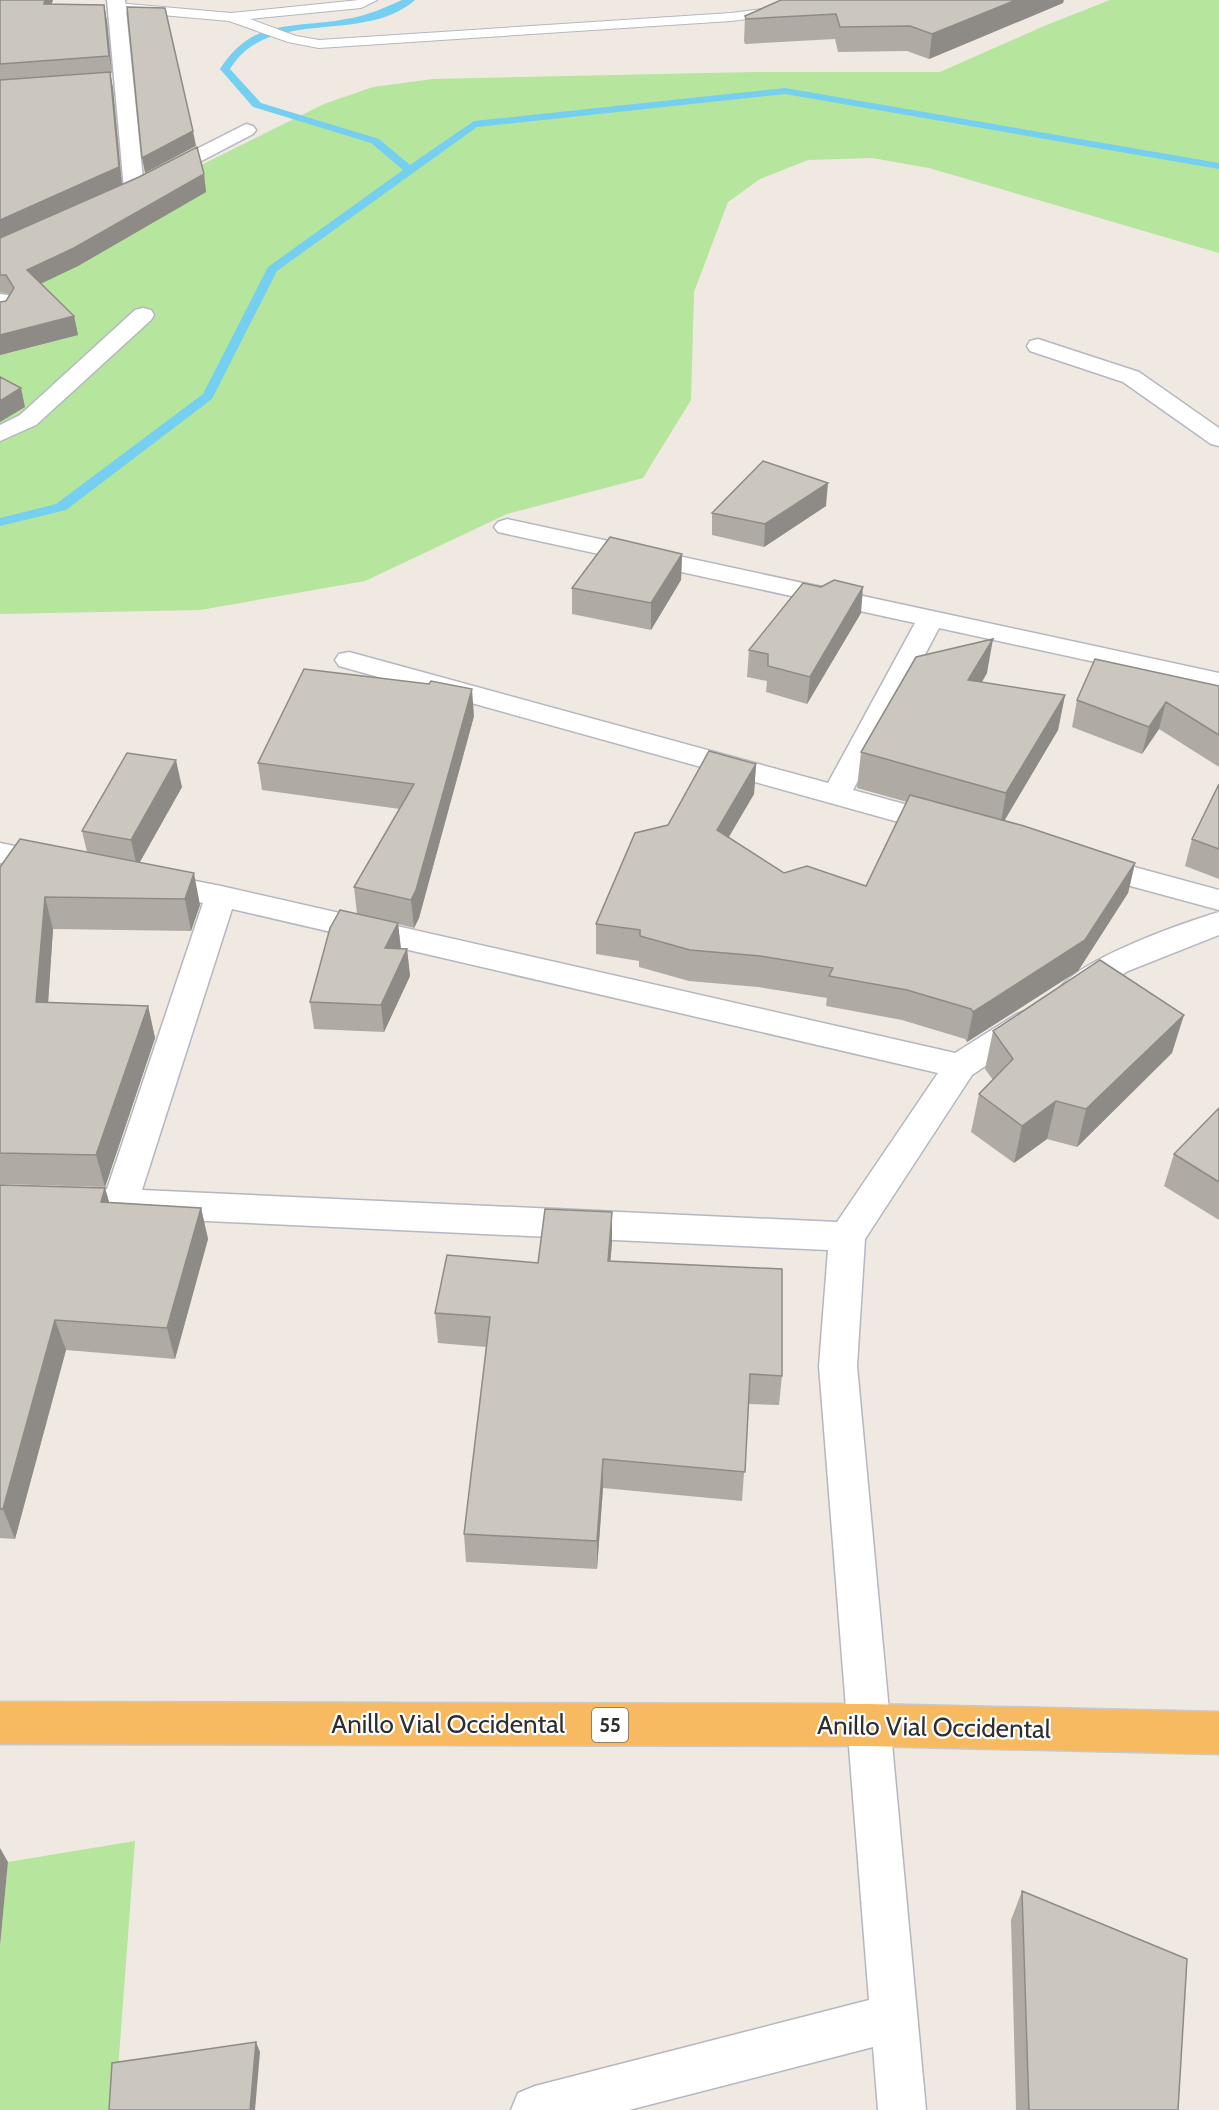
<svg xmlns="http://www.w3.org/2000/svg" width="1219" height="2110" viewBox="0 0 1219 2110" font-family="Cabin,sans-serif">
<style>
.green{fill:#b6e59e}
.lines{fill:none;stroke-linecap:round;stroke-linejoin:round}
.stream{fill:#75cff0;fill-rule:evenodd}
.service-casing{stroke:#b4b7c1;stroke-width:2}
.minor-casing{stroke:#b4b7c1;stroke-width:3}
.trunk-casing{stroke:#c9c9c9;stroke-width:3}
.service{fill:#fff;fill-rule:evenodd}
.minor{fill:#fff;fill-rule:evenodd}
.trunk{fill:#f8ba60;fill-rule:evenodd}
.wall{fill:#afaba4}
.shaded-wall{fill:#8e8b86}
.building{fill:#cbc7bf;stroke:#8e8b86;stroke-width:1.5}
.labels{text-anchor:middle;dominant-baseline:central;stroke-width:4.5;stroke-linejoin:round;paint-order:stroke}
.shield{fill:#fff;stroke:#6d6d6d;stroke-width:1.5}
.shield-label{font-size:20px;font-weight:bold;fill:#2e2e2e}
.near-street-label{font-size:26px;fill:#2e2e2e;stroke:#fff}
</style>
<rect width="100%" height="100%" fill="#efe9e1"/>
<path class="green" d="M1110 0H1219V253L929 168 872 158 808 160 760 179 728 202 694 292 691 400 643 478 507 514 365 581 200 610 0 614V265L324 104 373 87 433 79 755 72H940L1044 26Z
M135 1841 115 2110H0V1946L8 1862Z"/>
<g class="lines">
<path class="stream" d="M402 0H415C362 46 270 5 230 69L261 103 379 139 410 165 474 121 785 88 1219 163V169L785 94 477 127 277 271 212 399 66 510 0 526V518L56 504 203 394 268 267 403 170 371 143 253 107 220 69C253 17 294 29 346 19 366 16 384 8 402 0Z"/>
<defs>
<path id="service" d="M359 0H377L361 8 250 19 296 36 319 40 731 13 786 6 802 0H820L789 14 731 21 319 48 288 42 229 21 117 11 110 7 117 3 231 13Z"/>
<path id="minor" d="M107 0H125L144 189 141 193H127L124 189Z
M246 124 253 126 256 130 253 134 167 179H153L150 175 153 171Z
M0 294 8 295 16 306 8 318 0 320Z
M143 308 151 310 154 315 151 320 36 425 0 441V425L20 415 135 310Z
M1038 339 1139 372 1219 428V446L1211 444 1123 382 1030 351 1027 346 1030 341Z
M507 519 1219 673V689L939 628 853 790 955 818 960 825 955 832 945 835 339 666 335 660 339 654 349 652 828 783 915 623 498 532 494 527 498 522Z
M0 843 64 856 68 863 64 870 53 873 0 863Z
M1090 855 1219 890V910L1079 872 1075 865 1079 858Z
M154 873 221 886 955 1053 1017 1014 1028 1010 1039 1014 1044 1022 1039 1030 972 1075 865 1239 857 1366 926 2110H878L873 2047 629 2110H511L518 2093 535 2086 869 2000 819 1366 828 1250 120 1217 0 1214V1186L107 1189 203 903 143 890 139 883 143 876ZM232 909 938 1073 837 1222 142 1190Z
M1219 912V935L1128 971 1084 1000 1073 1003 1062 1000 1057 992C1076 960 1182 923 1219 912Z"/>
<path id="trunk" d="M0 1702 868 1704 1219 1712V1754L868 1746 0 1744Z"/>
</defs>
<use href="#service" class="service-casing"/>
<use href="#minor" class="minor-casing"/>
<use href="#trunk" class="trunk-casing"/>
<use href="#service" class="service"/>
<use href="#minor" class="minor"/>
<use href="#trunk" class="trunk"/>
</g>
<path class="wall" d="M0 0 52 4 104 5 107 21 112 73H110L113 88 122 185 204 174 206 192 78 266 41 284 74 316 78 335 0 355V302L6 301 10 294 0 292Z
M1063 3 929 59 907 51 838 52 835 39 745 44 744 41 745 16Z
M826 506 764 547 712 535V513Z
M682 554 681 580 651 630 572 614V588Z
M861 613 807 704 766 692 767 681 747 677 749 650Z
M987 673 982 682 1065 695 1058 730 1004 821 1135 863 1128 893 1078 971 967 1042 965 1039 902 1020 826 1006 827 998 758 987 689 981 639 967V961L596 954V924L668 825 756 764 754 794 729 837 784 873 866 886 907 802 857 788 861 752Z
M1219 686V767L1159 729 1142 754 1072 727 1077 700Z
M474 716 419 918 414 928 398 924 401 948 407 949 410 976 384 1032 314 1029 310 1002 357 914 354 887 400 809 262 790 258 763Z
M1219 784V879L1185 866 1192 839Z
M182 787 140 862 200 905 191 931 53 929 48 1003 148 1006 155 1038 105 1187 0 1184V867L87 852 82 831Z
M993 1031 1172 1053 1077 1147 1047 1139 1014 1163 971 1132 979 1094 993 1080 985 1069Z
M1219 1108V1220L1164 1186 1174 1154Z
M0 1185 105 1188 109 1202 201 1208 208 1239 175 1359 66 1350 15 1539 0 1538Z
M612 1242 610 1261 782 1376 779 1405 749 1404 742 1501 603 1488 597 1569 466 1562 464 1534 486 1347 438 1343 435 1313Z
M1022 1891 1178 2110H1016L1011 1920Z"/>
<path class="shaded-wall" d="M45 0H53L47 20 44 4Z
M1016 0H1064L1063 3 929 59 932 34Z
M104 5 107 21 112 73 109 56Z
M110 72 113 88 122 185 0 240V220Z
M193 131 196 146 145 173 142 158Z
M204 174 206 192 78 266 31 288 27 270Z
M74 316 78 335 0 355V335Z
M21 388 25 407 0 422V401Z
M828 483 826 506 764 547 765 524Z
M682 554 681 580 651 630V603Z
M863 587 861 613 807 704 810 677Z
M993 639 987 673 962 715 968 680Z
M472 689 474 716 419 918 414 928 411 900Z
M1065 695 1058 730 1000 828 1006 793Z
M1166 702 1159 729 1142 754 1149 727Z
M176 760 182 787 137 867 131 840Z
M756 764 754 794 715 860 717 830Z
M1135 863 1128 893 1078 971 967 1042 973 1012Z
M194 873 200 905 191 931 185 899Z
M45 897 53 929 46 1034 36 1002Z
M398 923 401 951 385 948Z
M407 949 410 976 384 1032 381 1005Z
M148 1006 155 1038 105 1187 96 1155Z
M1184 1015 1172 1053 1077 1147 1086 1109Z
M1056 1101 1047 1139 1014 1163 1022 1126Z
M105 1188 114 1219 101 1202Z
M201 1208 208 1239 175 1359 167 1328Z
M612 1212V1242L608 1291V1261Z
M55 1320 66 1350 15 1539 3 1509Z
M603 1459V1488L597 1569V1541Z
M0 1848 8 1862 0 1946Z
M256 2042 260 2052 255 2110H250Z"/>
<path class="building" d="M0 0H45L44 4 104 5 109 56 0 64Z
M781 0H1016L932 34 910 26 840 27 836 14 746 19 745 16Z
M127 7 165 8 193 131 142 158Z
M110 72 119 167 0 220V80Z
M197 147 204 174 74 248 27 270 74 316 0 335V302L6 301 14 288 6 275H0V238L139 177Z
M0 377 21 388 0 401Z
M763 461 828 483 765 524 712 513Z
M610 537 682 554 651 603 572 588Z
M834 580 863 587 810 677 768 666V654L749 650 803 583 821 587Z
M993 639 968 680 1065 695 1006 793 861 752 916 657Z
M1095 659 1219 686V735L1166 702 1149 727 1077 700Z
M304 669 429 684 431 681 472 689 416 890 411 900 354 887 414 784 258 763Z
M709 751 756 764 717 830 784 873 807 866 866 886 910 795 1024 826 1135 863 1085 940 973 1012 971 1009 907 990 829 976 833 968 760 956 690 950 640 936V930L596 924 635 833 668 825Z
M127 753 176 760 131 840 82 831Z
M1219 784V849L1192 839Z
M20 839 194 873 185 899 45 897 36 1002 148 1006 96 1155 0 1153V867Z
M340 910 398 923 385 948 407 949 381 1005 310 1002 330 928Z
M1100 960 1184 1015 1086 1109 1056 1101 1022 1126 979 1094 1013 1059 993 1031Z
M1219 1108V1182L1174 1154Z
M0 1185 105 1188 101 1202 201 1208 167 1328 55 1320 3 1509H0Z
M545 1209 612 1212 608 1261 782 1269V1376L750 1374 745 1472 603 1459 597 1541 464 1534 490 1317 435 1313 447 1255 538 1263Z
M1022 1891 1187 1959 1178 2110H1029Z
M256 2042 250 2110H109L112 2063Z"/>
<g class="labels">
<rect class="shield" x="592" y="1708" width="36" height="34" rx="4.5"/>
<g class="shield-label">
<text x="610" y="1725">55</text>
</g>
<g class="near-street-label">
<text x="448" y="1724">Anillo Vial Occidental</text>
<text transform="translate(934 1727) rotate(1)">Anillo Vial Occidental</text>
</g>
</g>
</svg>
